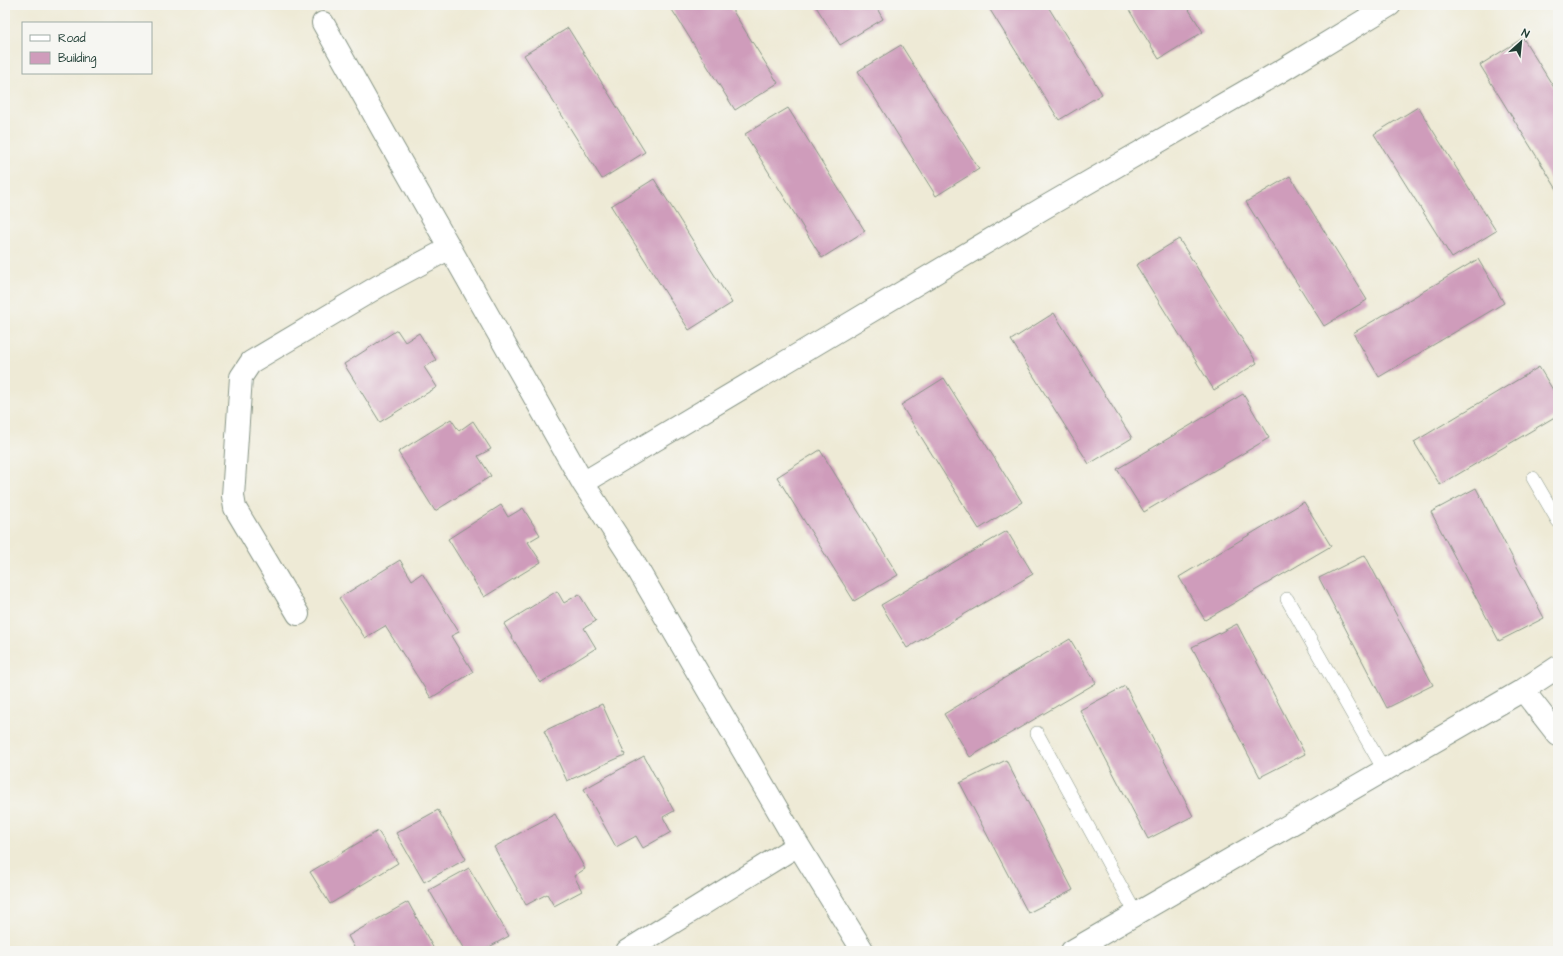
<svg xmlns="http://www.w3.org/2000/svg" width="1563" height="956" viewBox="0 0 1563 956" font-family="'Architects Daughter',sans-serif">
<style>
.building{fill:#cf9cbb}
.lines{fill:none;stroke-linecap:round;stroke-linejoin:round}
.lane-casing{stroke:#869485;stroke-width:14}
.street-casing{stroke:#869485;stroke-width:24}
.lane{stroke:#fff;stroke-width:13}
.street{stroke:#fff;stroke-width:22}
</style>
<rect width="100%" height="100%" fill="#f6f6f2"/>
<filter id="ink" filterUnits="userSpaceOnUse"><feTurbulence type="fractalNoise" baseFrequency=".025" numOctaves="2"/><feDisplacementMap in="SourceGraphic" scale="8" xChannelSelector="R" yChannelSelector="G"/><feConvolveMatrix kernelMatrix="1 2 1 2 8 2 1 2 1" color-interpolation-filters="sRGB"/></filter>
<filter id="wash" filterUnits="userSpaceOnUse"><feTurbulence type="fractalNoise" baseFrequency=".012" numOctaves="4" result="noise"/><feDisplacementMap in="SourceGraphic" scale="16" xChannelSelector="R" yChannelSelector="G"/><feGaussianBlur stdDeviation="0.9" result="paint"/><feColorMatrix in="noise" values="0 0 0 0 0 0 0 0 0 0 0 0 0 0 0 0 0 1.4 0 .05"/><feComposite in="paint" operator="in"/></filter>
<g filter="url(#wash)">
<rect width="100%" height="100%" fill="#eeead6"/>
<g id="blocks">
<path class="building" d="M669 5H729L778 83 735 110Z
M815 5H875L883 19 840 45Z
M987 5H1047L1102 94 1059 120Z
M1126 5H1186L1203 32 1159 59Z
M568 28 645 152 602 179 524 55Z
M1523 38 1558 94V191L1480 65Z
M901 45 979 169 936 196 858 71Z
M1418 107 1496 231 1452 258 1374 134Z
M788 108 865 231 822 258 745 134Z
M1290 176 1367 300 1324 326 1246 202Z
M654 179 732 303 689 330 611 206Z
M1179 239 1257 363 1214 390 1136 265Z
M1478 259 1504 303 1379 377 1353 333Z
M1054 313 1132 438 1089 464 1011 340Z
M397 330 405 342 419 333 436 360 424 367 437 387 380 422 344 364Z
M1539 367 1558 398V415L1440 485 1414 442Z
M944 378 1022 502 979 529 901 405Z
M1243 394 1269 438 1144 512 1117 469Z
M451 419 459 431 473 421 491 449 478 456 491 476 435 511 398 452Z
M820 450 898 575 854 601 777 477Z
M1476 488 1544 618 1499 641 1431 512Z
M1304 502 1331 546 1205 620 1179 577Z
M501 505 508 517 523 508 540 535 528 542 541 562 484 597 448 539Z
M1007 531 1033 574 907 648 881 605Z
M1365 555 1433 685 1387 708 1319 578Z
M400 560 412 580 422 573 459 632 451 636 473 672 431 698 385 626 365 638 339 598Z
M557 591 564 603 579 594 596 621 584 628 596 648 540 683 504 624Z
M1237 624 1305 754 1260 777 1192 647Z
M1070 639 1096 683 970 757 944 714Z
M1125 686 1193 816 1148 839 1080 710Z
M602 704 625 755 567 781 544 731Z
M644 756 674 811 663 817 671 832 643 848 636 836 616 847 584 789Z
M1006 760 1073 890 1028 913 960 783Z
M438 810 466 859 424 882 396 833Z
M555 814 585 869 574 876 582 891 554 906 547 894 526 905 494 847Z
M378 831 398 863 330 904 310 872Z
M469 868 509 936 482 951H465L429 890Z
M408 902 435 951H356L348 936Z"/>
</g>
</g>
<g filter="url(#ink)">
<use href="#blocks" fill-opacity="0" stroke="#869485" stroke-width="1"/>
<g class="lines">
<defs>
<path id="lane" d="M1533 478 1558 521
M1287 599 1384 770
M1037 733 1136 914"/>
<path id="street" d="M323 23 385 134 450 248
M583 483 1042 209 1281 71 1390 5
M298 614 235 508 233 496 241 377 251 362 379 286 450 248 583 483 630 556 798 845 863 951
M1523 690 1558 735
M627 951 798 845
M1072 951 1523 690 1558 667"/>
</defs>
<use href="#lane" class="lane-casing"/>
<use href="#street" class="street-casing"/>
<use href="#lane" class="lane"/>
<use href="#street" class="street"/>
</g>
</g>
<rect width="1563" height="956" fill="none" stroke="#f6f6f2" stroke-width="20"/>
<rect x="22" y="22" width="130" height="52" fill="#f6f6f2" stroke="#a0aca6"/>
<rect x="30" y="35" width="20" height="6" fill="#ffffff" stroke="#a0aca6"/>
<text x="58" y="42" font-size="12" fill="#1f3d34">Road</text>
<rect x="30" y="52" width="20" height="12" fill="#cf9cbb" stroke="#a0aca6"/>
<text x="58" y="62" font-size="12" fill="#1f3d34">Building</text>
<g transform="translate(1521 42) rotate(27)" stroke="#f6f6f2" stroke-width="3" paint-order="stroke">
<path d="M0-3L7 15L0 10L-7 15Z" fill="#1f3d34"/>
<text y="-6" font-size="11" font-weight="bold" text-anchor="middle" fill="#1f3d34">N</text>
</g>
</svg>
